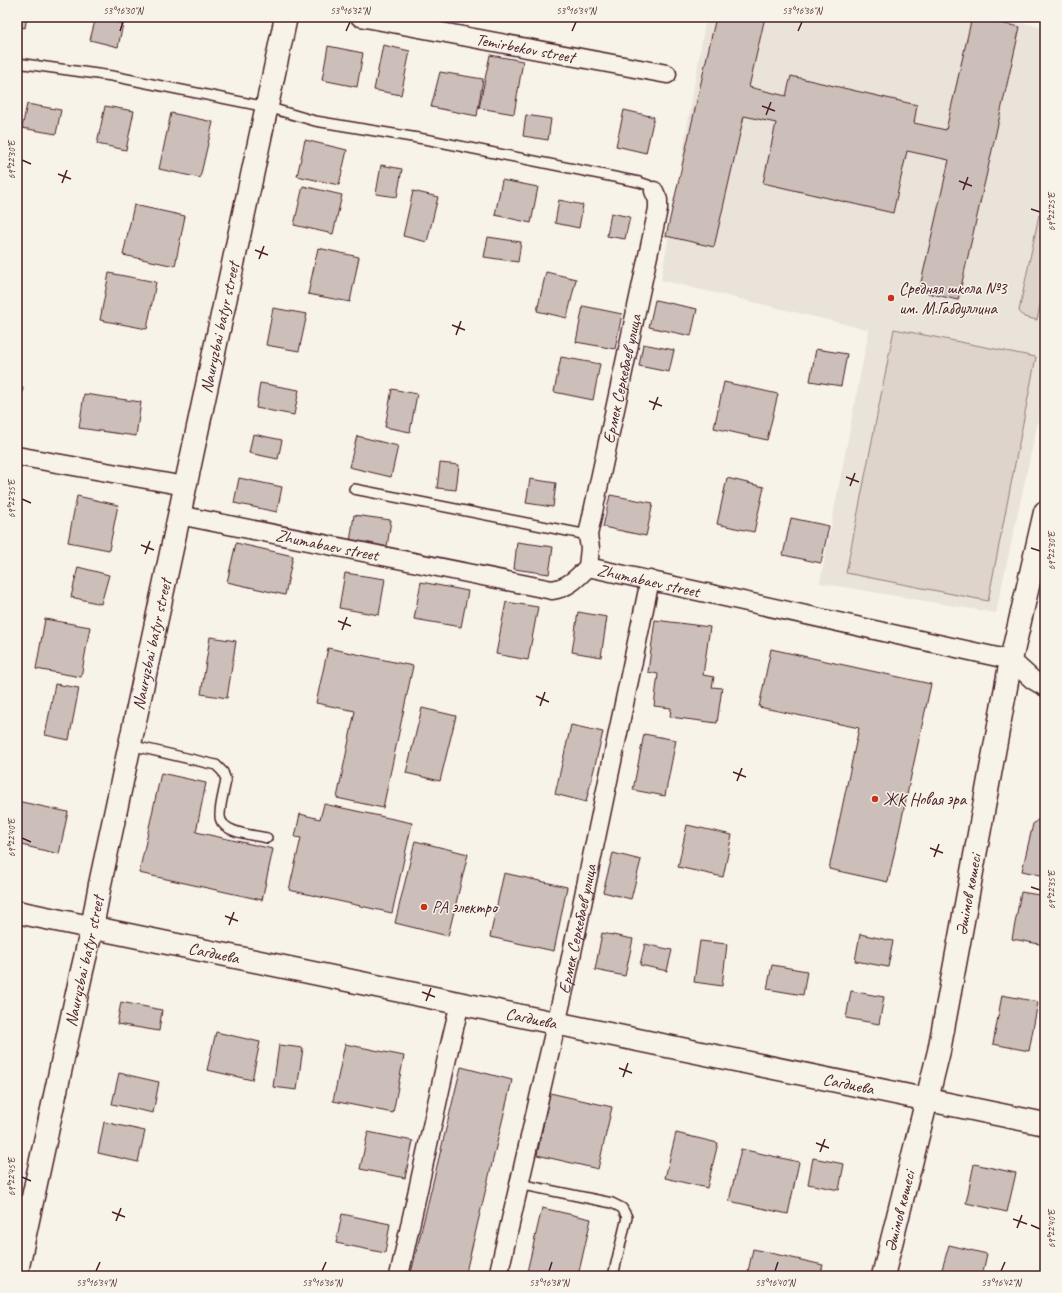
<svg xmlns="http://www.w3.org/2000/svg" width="1062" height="1293" viewBox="0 0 1062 1293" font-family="Caveat,sans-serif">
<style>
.built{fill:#eae3da}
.green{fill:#ded4cc;stroke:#947a7c}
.building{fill:#ccbfb9;stroke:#4a1f2b}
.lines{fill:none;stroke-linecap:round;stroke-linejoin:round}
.lane-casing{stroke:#4a1f2b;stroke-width:12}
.street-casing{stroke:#4a1f2b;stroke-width:21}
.secondary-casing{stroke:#4a1f2b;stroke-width:25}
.lane{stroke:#f7f3e8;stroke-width:9}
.street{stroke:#f7f3e8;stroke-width:18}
.secondary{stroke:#f7f3e8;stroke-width:22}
.ticks{fill:none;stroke:#4a1f2b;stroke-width:1.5}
.poi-dot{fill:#c8321e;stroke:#f7f3e8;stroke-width:1.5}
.labels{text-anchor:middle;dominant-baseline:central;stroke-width:3;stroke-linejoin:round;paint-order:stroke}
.street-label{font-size:17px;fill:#4a1f2b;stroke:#f7f3e8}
.poi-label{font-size:17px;fill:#4a1f2b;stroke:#f7f3e8;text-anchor:start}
.neatline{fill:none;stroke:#4a1f2b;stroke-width:1.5}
.ticks-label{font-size:10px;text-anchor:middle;fill:#4a1f2b}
</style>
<rect width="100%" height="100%" fill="#f7f3e8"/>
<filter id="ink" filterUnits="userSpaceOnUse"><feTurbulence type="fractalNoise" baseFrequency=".025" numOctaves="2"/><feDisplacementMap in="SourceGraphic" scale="8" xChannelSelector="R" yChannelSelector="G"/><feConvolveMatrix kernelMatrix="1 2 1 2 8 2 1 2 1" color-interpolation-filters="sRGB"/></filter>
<g filter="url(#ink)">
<path class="built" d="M706 17H997L1045 28V389L996 613 820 583 869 330 661 280Z"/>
<path class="green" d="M1039 215 1045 216V282L1037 320 1024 317 1019 311Z
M894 329 1036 357 988 601 846 573Z"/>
<path class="building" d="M17 17H27L25 28 17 26Z
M96 17 123 24 118 47 90 40Z
M716 17H765L749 87 786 96 791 76 917 105 914 123 946 130 972 17 1020 27 958 300 919 291 949 160 907 151 893 213 763 183 776 123 744 116 714 247 666 236Z
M383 45 410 51 401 95 374 90Z
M328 46 363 53 357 87 322 80Z
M490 55 523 61 514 114 479 108Z
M440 72 483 79 477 116 431 107Z
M27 104 61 110 56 134 22 128Z
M105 106 134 111 126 150 97 144Z
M624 110 654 117 646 153 616 146Z
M171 113 213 122 200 178 159 169Z
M526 115 551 119 548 140 523 136Z
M305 140 347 150 339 185 297 176Z
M381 165 402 169 397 197 376 194Z
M502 180 538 187 531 223 495 215Z
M303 186 342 195 333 234 294 225Z
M413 191 438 197 427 242 403 236Z
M559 200 583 205 579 228 555 223Z
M134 205 185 216 175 266 123 255Z
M611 213 630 217 625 239 607 236Z
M488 237 521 242 518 262 484 257Z
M318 248 359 257 350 302 308 294Z
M546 272 576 279 567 318 537 311Z
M109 273 156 282 147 329 100 320Z
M655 300 697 309 691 336 649 327Z
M583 306 622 314 615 349 576 342Z
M273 308 307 314 299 351 266 345Z
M643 344 674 350 669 372 639 366Z
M816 349 847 354 841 386 810 381Z
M561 357 600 364 593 400 554 392Z
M724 382 778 394 767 440 714 428Z
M260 383 299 390 294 415 256 408Z
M17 387 23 388 17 417Z
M392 389 417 394 410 432 385 427Z
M84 394 141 402 136 436 79 428Z
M253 434 282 440 278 459 249 453Z
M357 436 398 446 391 477 349 467Z
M440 463 459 465 456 490 437 488Z
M239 478 282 487 277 512 234 503Z
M727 478 764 487 754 532 717 524Z
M530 479 556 483 553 507 526 503Z
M610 495 653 503 646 536 603 527Z
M77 496 118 505 109 550 68 542Z
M354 515 391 520 387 547 350 542Z
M791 518 829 526 821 563 783 555Z
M517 542 553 547 549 574 514 569Z
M236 543 293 556 285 595 227 582Z
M78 567 109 575 101 604 71 597Z
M345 573 385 579 379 615 339 608Z
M421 582 468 591 461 627 414 619Z
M506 602 538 607 528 660 496 654Z
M578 612 607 617 601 657 572 652Z
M45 619 90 627 81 677 36 669Z
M655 620 710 627 703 675 714 677 712 687 722 688 717 723 670 717 671 708 654 706 658 674 648 672Z
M210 637 236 641 227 698 201 694Z
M328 648 413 666 383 808 337 798 355 711 316 703Z
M771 649 931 684 888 882 829 869 859 728 759 707Z
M55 684 79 688 69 740 45 735Z
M422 708 456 716 440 781 406 773Z
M571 725 603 732 586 802 555 794Z
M644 734 676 740 665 796 633 790Z
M161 773 206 783 196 832 273 849 262 900 139 873Z
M17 801 68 812 59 854 17 844Z
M324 804 412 823 392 913 289 890 301 838 295 837 300 814 320 819Z
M1041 817 1045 818V876L1022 871 1033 824Z
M687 825 732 835 723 877 678 867Z
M415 841 468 854 448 936 395 923Z
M613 853 641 860 631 899 603 892Z
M504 873 567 887 554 951 490 937Z
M1021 892 1045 896V945L1012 939Z
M602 933 633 939 625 976 595 970Z
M860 934 893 941 888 967 855 961Z
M700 941 727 944 722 986 694 982Z
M645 944 672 950 667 971 640 965Z
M772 965 807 971 803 995 767 989Z
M851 991 884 997 879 1024 846 1018Z
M1002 995 1038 1002 1029 1051 993 1044Z
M121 1002 162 1010 159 1031 117 1024Z
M216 1032 260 1042 252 1080 207 1070Z
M345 1044 404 1056 393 1113 333 1101Z
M279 1045 303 1048 297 1090 273 1087Z
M461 1067 512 1080 465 1276H423L411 1273Z
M119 1073 159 1082 153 1113 112 1104Z
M550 1093 612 1107 598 1169 537 1155Z
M104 1122 145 1131 138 1162 98 1153Z
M368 1132 413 1141 405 1178 360 1169Z
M676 1133 718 1143 707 1188 665 1178Z
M741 1149 799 1162 788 1214 729 1201Z
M813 1158 844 1164 839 1190 808 1184Z
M974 1164 1016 1173 1007 1212 966 1203Z
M542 1208 591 1219 578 1276H526Z
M342 1214 390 1224 385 1253 336 1243Z
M949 1245 987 1254 982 1276H940Z
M753 1249 823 1265 820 1276H747Z"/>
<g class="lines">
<defs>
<path id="lane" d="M17 63 112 76 267 107 315 121 430 140 639 182 648 185 654 191
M354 489 588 535
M130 745 216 765 223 772 226 780C224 792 220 804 220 815 219 833 254 835 267 838
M519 1184 612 1203 622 1208 627 1217 613 1276"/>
<g id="street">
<path id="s1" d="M360 17 667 74"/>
<path d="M17 456 185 486"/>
<path id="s2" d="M179 515 552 590C568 588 577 578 588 567L1011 660 1033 680 1045 687"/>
<path id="s3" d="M588 567 590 548 588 535 658 209V200L654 191"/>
<path d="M399 1276 449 1049 460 1003"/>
<path id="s4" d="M498 1276 566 981 650 580"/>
</g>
<g id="secondary">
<path id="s5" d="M17 912 1045 1124"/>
<path id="s6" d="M17 1271 81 975 92 928 100 884 286 17"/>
<path id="s7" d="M883 1276 939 1051 1011 660 1045 512"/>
</g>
</defs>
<use href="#lane" class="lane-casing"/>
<use href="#street" class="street-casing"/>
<use href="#secondary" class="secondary-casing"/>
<use href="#lane" class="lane"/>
<use href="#street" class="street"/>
<use href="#secondary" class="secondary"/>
</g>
</g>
<path class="ticks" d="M120 31 123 22M346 31 350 22M572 31 576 22M798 31 802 22M762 106 775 111M766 115 771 102M22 160 31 164M58 174 71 179M959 181 972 186M62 183 67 170M963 190 968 177M1031 209 1040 212M255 250 268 255M259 259 264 246M452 325 465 330M456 335 461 321M649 401 662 406M653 410 658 397M846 477 859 482M850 486 855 473M22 499 31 503M141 545 154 550M1031 548 1040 551M145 554 150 541M338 621 351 626M342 630 347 617M536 696 549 702M540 706 545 692M733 772 746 777M737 781 742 768M22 838 31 842M930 848 943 853M934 857 939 844M1031 887 1040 890M225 916 238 921M229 925 234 912M422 992 435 997M426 1001 431 988M619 1068 632 1073M623 1077 628 1063M816 1143 829 1148M820 1152 825 1139M22 1177 31 1181M112 1212 125 1217M1013 1219 1027 1224M116 1221 121 1208M1031 1225 1040 1229M1017 1228 1022 1215M96 1271 100 1262M322 1271 326 1262M549 1271 552 1262M775 1271 778 1262M1001 1271 1005 1262"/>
<g class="poi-dot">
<circle cx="891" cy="298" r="4"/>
<circle cx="875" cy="799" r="4"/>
<circle cx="424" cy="907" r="4"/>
</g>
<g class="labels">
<g class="street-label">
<text stroke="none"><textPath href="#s1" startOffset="168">Temirbekov street</textPath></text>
<text stroke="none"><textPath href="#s6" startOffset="965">Nauryzbai batyr street</textPath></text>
<text stroke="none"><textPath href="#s3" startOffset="192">Ермек Серкебаев улица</textPath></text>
<text stroke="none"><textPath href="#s2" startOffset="151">Zhumabaev street</textPath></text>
<text stroke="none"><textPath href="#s2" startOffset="486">Zhumabaev street</textPath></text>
<text stroke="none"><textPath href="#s6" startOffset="641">Nauryzbai batyr street</textPath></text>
<text stroke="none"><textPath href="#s7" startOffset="391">Әшімов көшесі</textPath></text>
<text stroke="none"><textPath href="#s4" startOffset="356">Ермек Серкебаев улица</textPath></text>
<text stroke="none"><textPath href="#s5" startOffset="201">Сагдиева</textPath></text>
<text stroke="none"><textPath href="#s6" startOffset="317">Nauryzbai batyr street</textPath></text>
<text stroke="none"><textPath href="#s5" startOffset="525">Сагдиева</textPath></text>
<text stroke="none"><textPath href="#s5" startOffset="849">Сагдиева</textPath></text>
<text stroke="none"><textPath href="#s7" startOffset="67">Әшімов көшесі</textPath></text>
</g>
<g class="poi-label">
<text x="899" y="288">Средняя школа №3<tspan x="899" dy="20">им. М.Габдуллина</tspan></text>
<text x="883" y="799">ЖК Новая эра</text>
<text x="432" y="907">РА электро</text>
</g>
</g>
<rect width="1062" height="1293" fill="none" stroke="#f7f3e8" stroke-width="44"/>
<rect x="22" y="22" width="1018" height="1249" class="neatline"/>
<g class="ticks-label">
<text x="123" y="14">53°16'30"N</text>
<text x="350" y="14">53°16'32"N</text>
<text x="576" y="14">53°16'34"N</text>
<text x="802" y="14">53°16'36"N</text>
<text transform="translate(11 160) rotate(-90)" y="4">69°22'30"E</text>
<text transform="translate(1051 212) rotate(-90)" y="4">69°22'25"E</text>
<text transform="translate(11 499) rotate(-90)" y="4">69°22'35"E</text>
<text transform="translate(1051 551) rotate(-90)" y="4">69°22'30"E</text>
<text transform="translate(11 838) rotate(-90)" y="4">69°22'40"E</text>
<text transform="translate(1051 890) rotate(-90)" y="4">69°22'35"E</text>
<text transform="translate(11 1177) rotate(-90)" y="4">69°22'45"E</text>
<text transform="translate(1051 1229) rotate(-90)" y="4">69°22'40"E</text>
<text x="96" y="1286">53°16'34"N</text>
<text x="322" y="1286">53°16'36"N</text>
<text x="549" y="1286">53°16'38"N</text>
<text x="775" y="1286">53°16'40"N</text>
<text x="1001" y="1286">53°16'42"N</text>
</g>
</svg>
